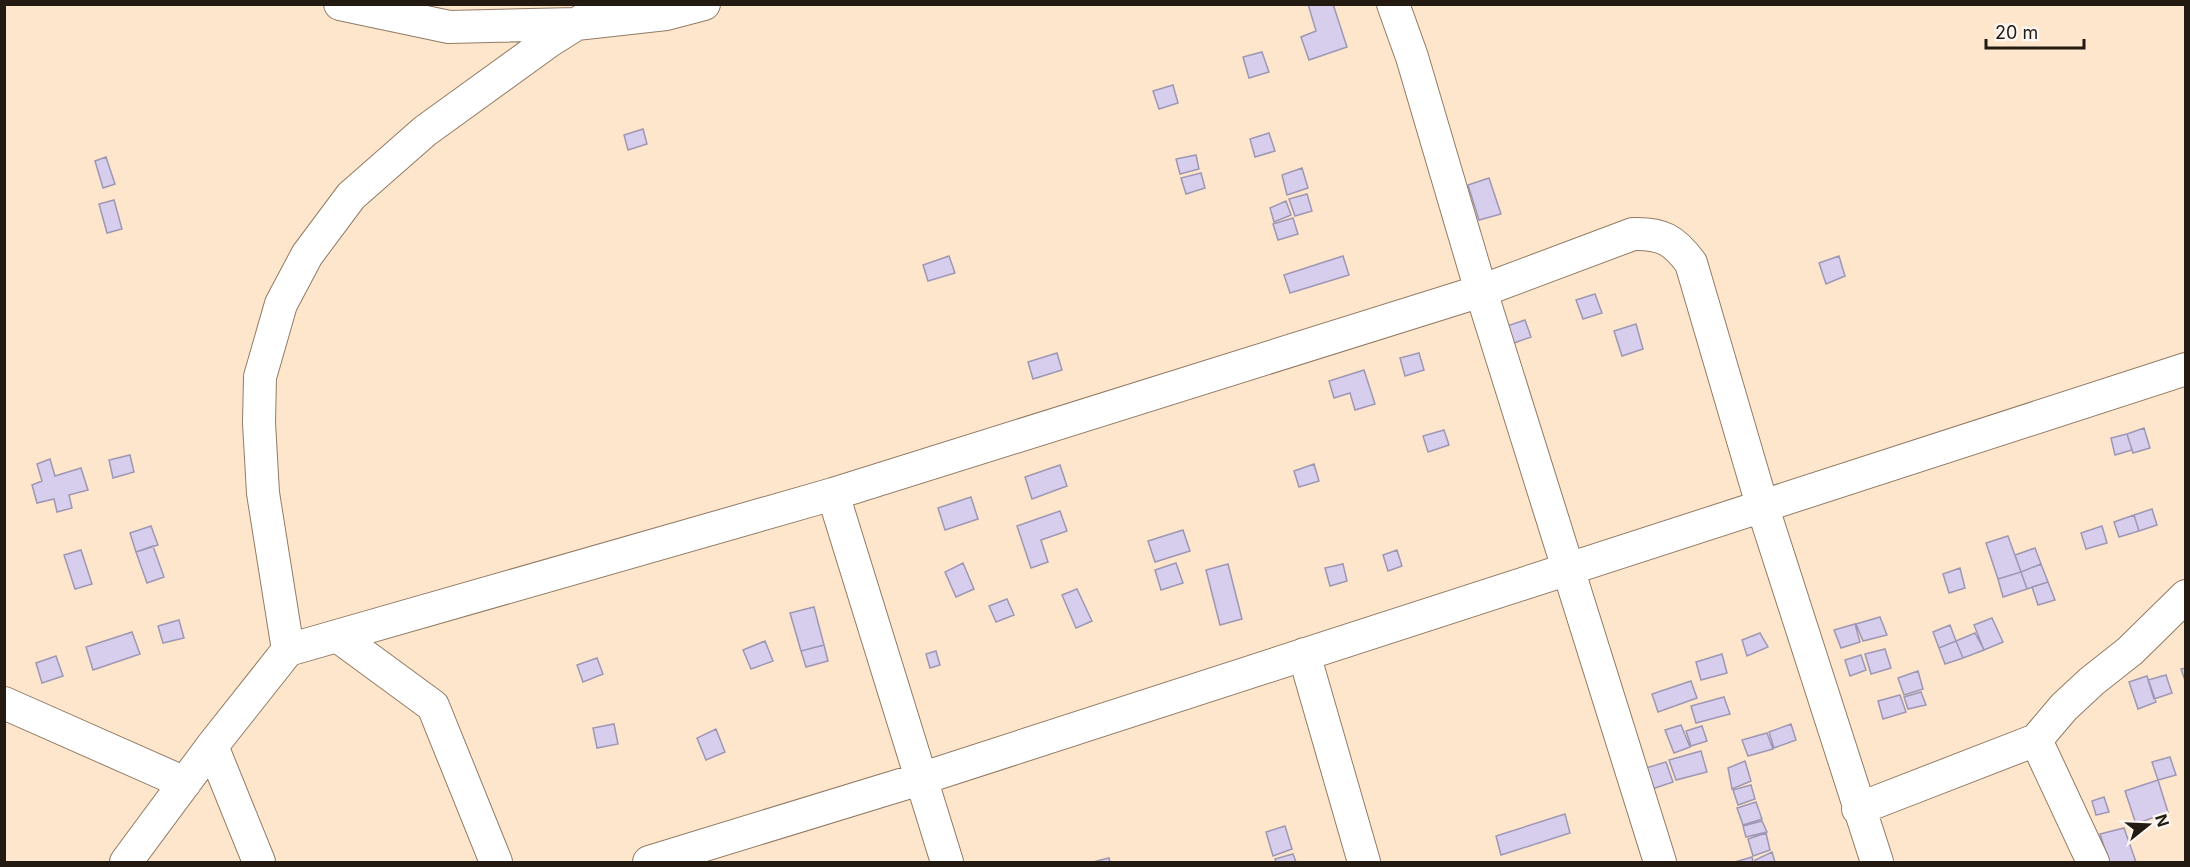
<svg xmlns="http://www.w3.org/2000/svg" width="2190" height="867" viewBox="0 0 2190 867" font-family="Inter,sans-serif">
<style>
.building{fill:#d7ceed;stroke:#9e97b3;stroke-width:1.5}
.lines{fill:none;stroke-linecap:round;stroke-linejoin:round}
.minor-casing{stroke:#917b64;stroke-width:34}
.minor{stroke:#fff;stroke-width:32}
</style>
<rect width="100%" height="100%" fill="#fee6cd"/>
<path class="building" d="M1308 4H1333L1347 47 1309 60 1301 37 1316 31Z
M1262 52 1269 72 1249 78 1243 57Z
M1173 85 1178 103 1159 109 1153 91Z
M643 129 647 144 628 150 624 135Z
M1269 133 1275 151 1255 157 1250 139Z
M1196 155 1199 169 1180 174 1176 159Z
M106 157 115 184 103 188 95 161Z
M1302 168 1308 188 1287 195 1282 175Z
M1201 173 1205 188 1186 194 1181 178Z
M1489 178 1501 214 1479 220 1468 185Z
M1307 194 1312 211 1295 216 1289 199Z
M114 200 122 229 107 233 99 204Z
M1286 201 1291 215 1274 222 1270 208Z
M1293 218 1298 234 1278 240 1273 224Z
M949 256 955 273 928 281 923 265Z
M1343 256 1349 275 1290 293 1284 275Z
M1839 256 1845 276 1826 284 1819 263Z
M1595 294 1602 313 1583 319 1576 300Z
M1525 320 1531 337 1514 343 1507 326Z
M1636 324 1643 349 1622 356 1614 331Z
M1057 353 1062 370 1033 379 1028 362Z
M1419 353 1424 370 1405 376 1400 358Z
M1364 370 1375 404 1355 410 1350 393 1334 398 1329 381Z
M2144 428 2150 448 2133 453 2127 434Z
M1444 430 1449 445 1428 452 1423 436Z
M2127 434 2132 450 2115 455 2111 438Z
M130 455 134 472 113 478 109 460Z
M50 459 55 476 81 468 88 490 69 495 72 508 57 512 54 499 37 503 32 485 42 481 37 464Z
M1314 464 1319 481 1299 487 1294 471Z
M1060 465 1067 486 1032 499 1025 477Z
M971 497 978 519 945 530 938 508Z
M2152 509 2157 525 2139 531 2134 515Z
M1060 511 1067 531 1041 540 1048 562 1031 568 1017 526Z
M2134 515 2139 531 2119 537 2114 522Z
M151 526 158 545 136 552 130 533Z
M2102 526 2107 543 2086 549 2081 533Z
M1183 530 1190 551 1155 562 1148 541Z
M2008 536 2021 572 1998 579 1986 543Z
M153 546 164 577 147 583 136 552Z
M2035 548 2041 564 2021 572 2015 555Z
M81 550 92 584 75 589 64 555Z
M1397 550 1402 566 1388 571 1383 555Z
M963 563 974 589 956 597 945 572Z
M1176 563 1183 583 1161 590 1155 570Z
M1228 564 1242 619 1220 625 1206 570Z
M1343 564 1347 581 1330 586 1325 568Z
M2041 564 2048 582 2027 589 2021 572Z
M1960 568 1965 588 1949 593 1943 574Z
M2021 572 2027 589 2003 597 1998 579Z
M2048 582 2055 600 2038 605 2032 587Z
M1077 589 1092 621 1076 628 1062 595Z
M1007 599 1014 615 996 622 989 606Z
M814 607 824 645 801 651 790 613Z
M1880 617 1887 635 1863 641 1856 624Z
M1992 618 2003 642 1984 650 1974 625Z
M179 620 184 638 163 643 158 626Z
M1855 624 1860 642 1841 648 1834 630Z
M1950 625 1956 641 1939 648 1933 632Z
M132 632 140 654 93 670 86 647Z
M1760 633 1768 647 1747 656 1742 640Z
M1975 633 1984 650 1963 658 1956 641Z
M765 641 773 661 751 669 743 650Z
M1956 641 1963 658 1945 664 1939 648Z
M824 645 828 661 806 667 801 651Z
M1885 649 1891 668 1871 674 1865 654Z
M936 651 940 665 930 668 926 654Z
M1722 654 1727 673 1701 680 1696 662Z
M1861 655 1866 670 1850 676 1845 660Z
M56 656 63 676 42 683 36 663Z
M597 658 603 674 583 682 577 665Z
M2186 668V683L2181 669Z
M1918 671 1923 689 1904 695 1898 678Z
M2166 675 2172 693 2154 699 2148 680Z
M2147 676 2156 702 2138 709 2129 682Z
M1691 681 1697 698 1658 712 1652 694Z
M1921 692 1926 705 1908 709 1904 697Z
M1900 695 1906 712 1883 719 1878 701Z
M1724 697 1730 714 1696 723 1691 706Z
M614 724 618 744 597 748 593 728Z
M1791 724 1796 740 1774 748 1769 732Z
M1681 725 1690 747 1674 753 1665 730Z
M1702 726 1707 741 1691 746 1686 731Z
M716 729 725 752 706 760 697 738Z
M1767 733 1773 749 1748 756 1742 740Z
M1701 751 1707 772 1676 780 1669 760Z
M2170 757 2176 775 2158 780 2152 762Z
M1745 761 1751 781 1732 789 1728 768Z
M1666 762 1673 782 1652 789 1646 768Z
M2158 780 2168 812 2136 824 2125 791Z
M1751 785 1755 799 1738 805 1733 790Z
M2104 797 2109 812 2096 815 2092 801Z
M1756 802 1762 819 1743 825 1737 808Z
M1565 814 1570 833 1501 855 1496 836Z
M1762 821 1767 832 1746 837 1743 826Z
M1285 826 1292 849 1273 856 1266 832Z
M2124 828 2136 862H2109L2100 834Z
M1766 833 1770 850 1753 856 1748 839Z
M1772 852 1775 862H1756L1755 860Z
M1293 854 1296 862H1276L1275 859Z
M1752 857 1753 862H1735Z
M1109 858 1110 862H1093Z"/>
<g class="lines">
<defs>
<path id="minor" d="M340 4 449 27 576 24 666 14 704 4
M1393 4 1412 57 1481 291 1660 862
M833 494 947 862
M339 637 433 706 496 862
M288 650 263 493 259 423 260 377 281 304 307 255 351 196 425 131 548 42 608 4
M1304 654 1364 862
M4 703 185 783
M2036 740 2093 862
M212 746 259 862
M1858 809 2036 740 2064 707 2092 681 2130 651 2186 596
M126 862 212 746 288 650 833 494 1481 291 1633 234C1662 233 1674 240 1691 263L1762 505 1877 862
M649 862 920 779 2186 369"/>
</defs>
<use href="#minor" class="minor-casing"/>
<use href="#minor" class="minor"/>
</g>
<rect width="2190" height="867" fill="none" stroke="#231b12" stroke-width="12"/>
<g transform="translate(2148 825) rotate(72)" stroke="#fcf7f2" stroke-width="4.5" paint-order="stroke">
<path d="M0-4.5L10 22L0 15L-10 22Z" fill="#231b12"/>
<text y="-9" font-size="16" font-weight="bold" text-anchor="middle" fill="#231b12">N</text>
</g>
<path d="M1986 39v9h98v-9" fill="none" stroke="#231b12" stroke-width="3"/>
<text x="1995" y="39" font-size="18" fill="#231b12" stroke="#fcf7f2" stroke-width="4.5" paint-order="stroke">20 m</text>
</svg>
